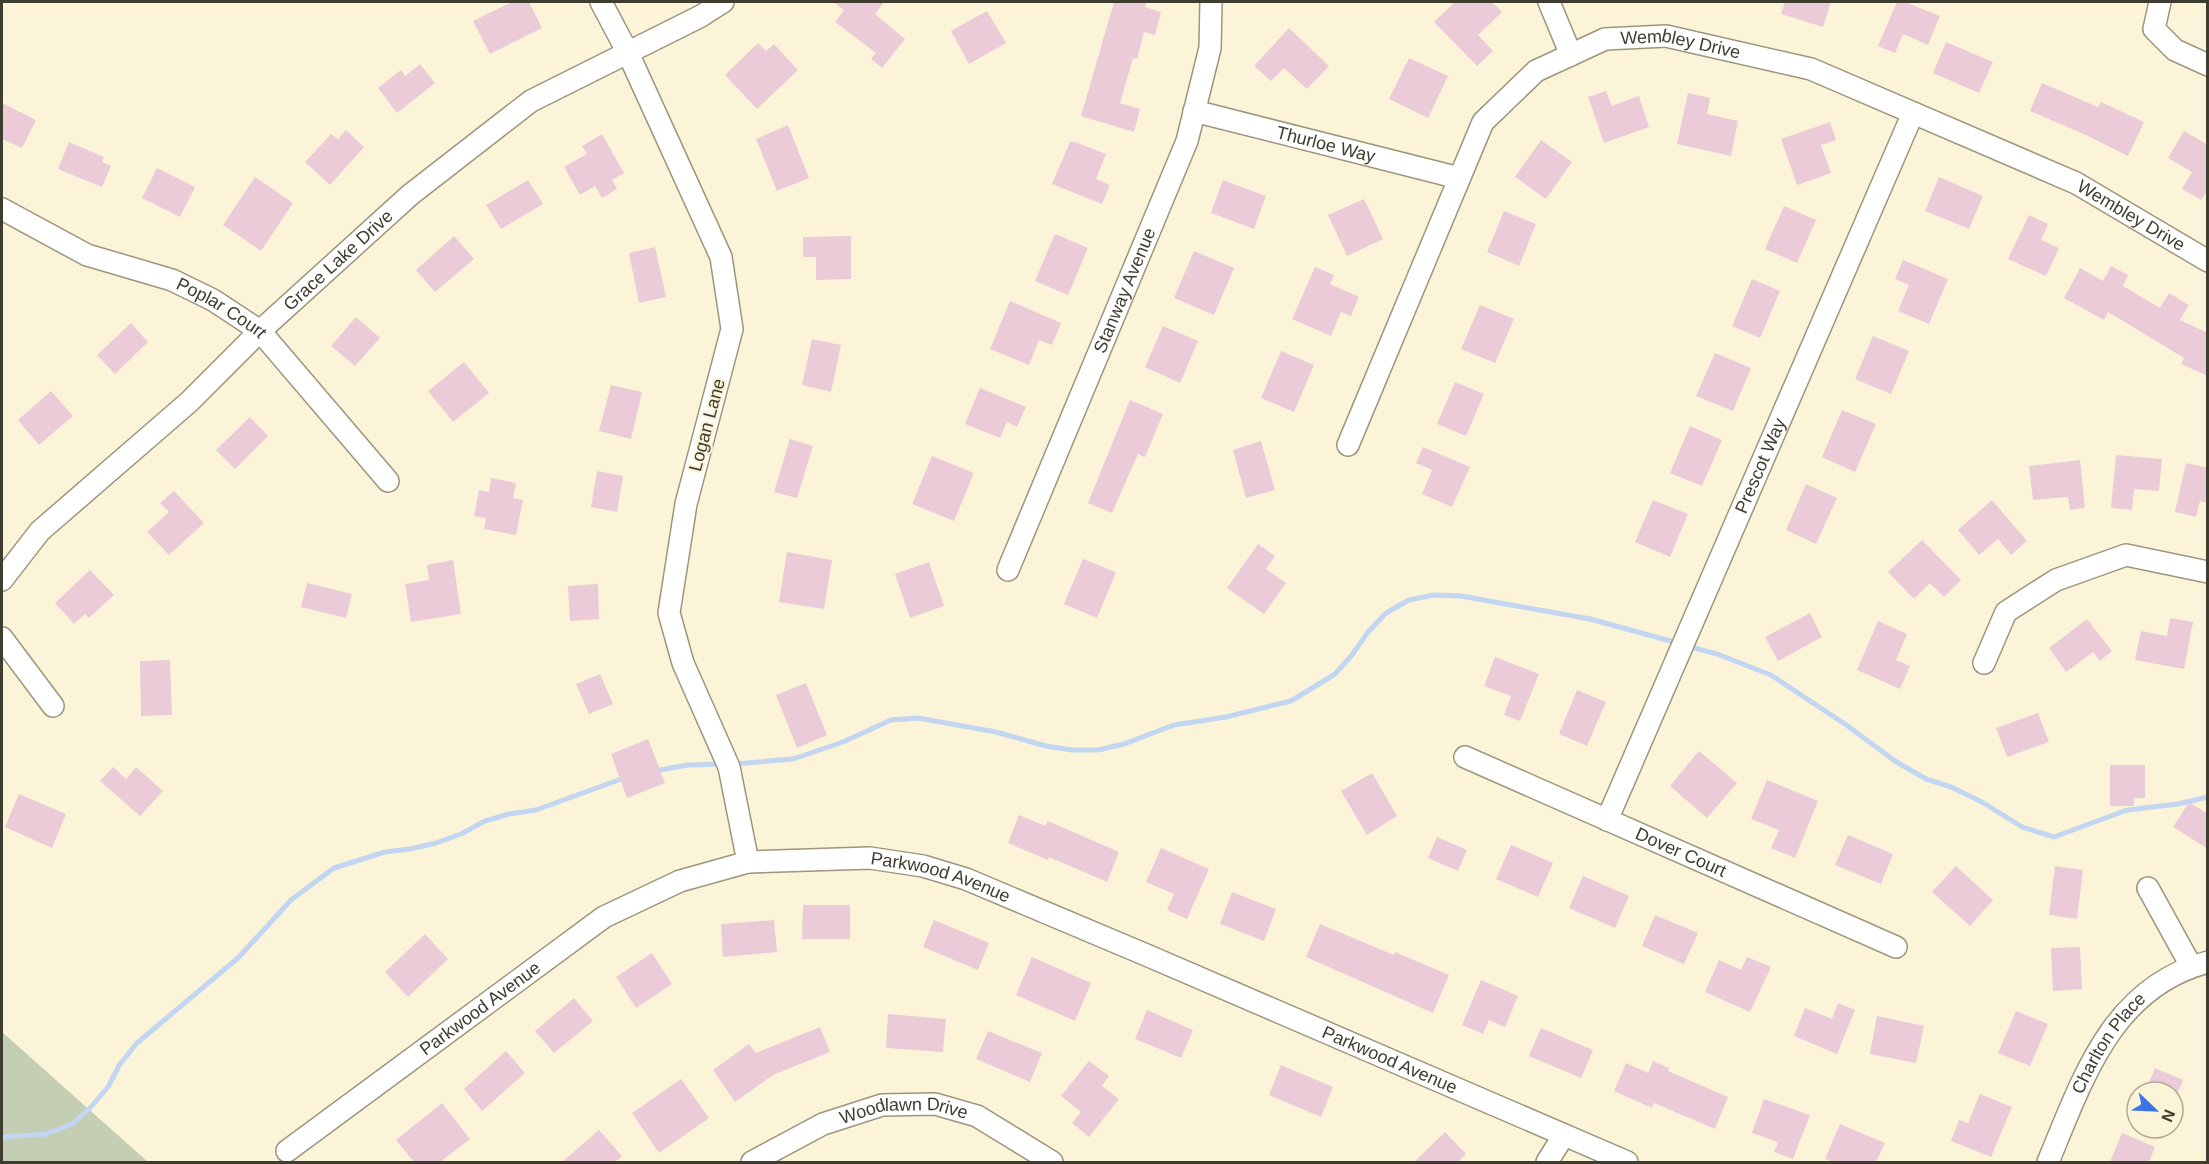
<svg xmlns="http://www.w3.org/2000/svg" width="2209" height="1164" viewBox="0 0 2209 1164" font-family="Arial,sans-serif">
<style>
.green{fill:#c4ceb3}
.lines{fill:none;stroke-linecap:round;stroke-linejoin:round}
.stream{stroke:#c2d5f1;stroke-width:5}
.building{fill:#eacbd7}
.minor-casing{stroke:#9d967c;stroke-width:24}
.minor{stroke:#fff;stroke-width:21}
.labels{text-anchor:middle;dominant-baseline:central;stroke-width:4.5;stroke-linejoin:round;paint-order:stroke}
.street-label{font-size:18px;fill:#3f3c30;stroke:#fcf4d8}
</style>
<rect width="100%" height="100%" fill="#fcf4d8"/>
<path class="green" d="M2 1032 148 1162H2Z"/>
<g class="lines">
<path class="stream" d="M1687 646 1717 654 1771 675 1845 724 1895 761 1926 779 1951 787 1982 802 2022 827 2054 837 2127 810 2178 804 2208 797
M734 764 793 759 843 742 891 720 918 718 996 732 1046 746 1072 750H1098L1124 744 1174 725 1226 717 1291 701 1335 674 1352 655 1368 632 1386 613 1409 600 1434 595 1461 596 1590 619 1678 643
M654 771 688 765 722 764
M2 1137 46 1134 72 1124 91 1107 108 1087 120 1064 137 1043 238 958 291 900 334 868 385 852 410 849 436 843 461 834 485 821 509 814 536 810 624 778"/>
</g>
<path class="building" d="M512 2H529L542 28 490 54 473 21Z
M833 2H884L875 14 905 39 882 68 871 59 876 53 835 22 844 10Z
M1114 2H1146L1145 7 1161 12 1155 35 1144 32 1137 59 1133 58 1120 103 1140 109 1134 132 1081 116Z
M1455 2H1492L1502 12 1478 35 1493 51 1477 66 1434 22Z
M1785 2H1831L1823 27 1781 14Z
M1897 2H1905L1940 16 1928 45 1903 34 1895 53 1878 46Z
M987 11 1006 43 969 64 951 31Z
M1289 28 1329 66 1307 89 1284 68 1271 81 1254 66Z
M1946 42 1993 62 1979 93 1933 73Z
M758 43 766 51 774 44 798 70 757 109 725 75Z
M1409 58 1448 76 1428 118 1389 99Z
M420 64 435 83 397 113 378 88 401 70 405 76Z
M2042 83 2098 107 2101 102 2144 122 2128 156 2086 135 2030 111Z
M1606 91 1612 106 1639 96 1649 127 1604 143 1588 97Z
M1688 93 1710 98 1707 114 1738 121 1731 156 1677 144Z
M2 103 36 120 22 148 2 139Z
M1830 122 1836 140 1821 145 1831 173 1797 185 1781 139Z
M788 125 809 178 777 191 756 139Z
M346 130 364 147 330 185 305 162 331 134 338 139Z
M2184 131 2208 145V190L2201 200 2182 189 2192 172 2168 158Z
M602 134 624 173 612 180 617 189 602 198 595 186 580 195 564 167 587 154 582 146Z
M1541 140 1572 162 1546 199 1515 177Z
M69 142 104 157 102 162 111 166 102 187 58 169Z
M1070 142H1075L1106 154 1096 179 1110 185 1102 204 1052 184Z
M157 168 195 187 180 217 142 198Z
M255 177 293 203 261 251 223 225Z
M1939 177 1983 196 1969 229 1925 211Z
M528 180 543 204 501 229 486 205Z
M1223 180 1266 196 1254 229 1211 213Z
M1364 199 1383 239 1347 256 1328 215Z
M1784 206 1816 220 1797 263 1765 249Z
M1504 211 1536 224 1519 266 1487 252Z
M2029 215 2048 224 2041 240 2059 248 2046 276 2008 259Z
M1055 234 1088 248 1068 295 1035 281Z
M454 236 474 259 435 292 416 270Z
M851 236V279L816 280V257H803V237Z
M655 247 666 297 639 303 629 253Z
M1194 251 1234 268 1214 315 1174 298Z
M1903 260 1948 279 1929 324 1898 311 1909 285 1895 279Z
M2111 266 2128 275 2123 286 2160 308 2169 293 2189 305 2180 320 2208 333V376L2181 364 2184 358 2108 312 2104 320 2064 298 2080 268 2103 281Z
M1315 267 1334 275 1330 284 1359 297 1351 316 1341 312 1331 336 1292 319Z
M1752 279 1780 291 1760 338 1732 326Z
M1010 301 1061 323 1052 345 1039 340 1029 365 990 349Z
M1480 305 1514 319 1495 363 1461 349Z
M356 317 380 338 355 366 331 346Z
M131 323 148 342 115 374 97 355Z
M1163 326 1198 341 1180 383 1145 367Z
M1873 336 1909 351 1891 394 1855 379Z
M812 339 841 345 831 392 802 385Z
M1281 351 1314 365 1294 412 1261 398Z
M1715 353 1751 368 1733 411 1696 396Z
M464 362 489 393 453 422 428 391Z
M1455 382 1484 394 1466 436 1437 424Z
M611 385 642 392 631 439 599 431Z
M980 388 1026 407 1017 427 1007 422 1000 438 965 424Z
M51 391 73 416 39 445 18 420Z
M1130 400 1163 414 1145 457 1138 454 1112 513 1088 503Z
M1842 410 1876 424 1855 472 1822 457Z
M250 417 268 436 235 469 216 450Z
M1690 426 1722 440 1702 486 1670 473Z
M790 439 813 446 797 498 774 492Z
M1261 441 1275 490 1246 498 1233 450Z
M1423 447 1470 467 1452 507 1422 494 1432 470 1416 463Z
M2116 455 2162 459 2159 491 2134 489 2132 510 2111 508Z
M932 456 974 473 954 521 912 504Z
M2080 460 2085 508 2070 510 2068 497 2033 500 2029 466Z
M2186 463 2208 468V503L2200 501 2196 517 2175 512Z
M597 471 623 476 617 512 591 507Z
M491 478 516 483 513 498 523 500 516 535 484 529 486 518 474 516 479 490 489 492Z
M1806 484 1837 498 1816 544 1786 530Z
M174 491 204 523 169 555 147 532 169 512 160 503Z
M1653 500 1688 514 1670 557 1635 542Z
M1992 500 2027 541 2011 555 1998 539 1979 555 1958 530Z
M1922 540 1961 580 1944 597 1930 583 1914 599 1888 572Z
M1258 544 1275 556 1266 569 1286 583 1264 614 1227 588Z
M787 552 832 560 824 609 779 602Z
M1083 559 1116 572 1097 618 1064 604Z
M453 560 461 614 411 622 405 584 429 580 427 565Z
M929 562 944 606 910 618 895 574Z
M90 570 114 595 89 618 85 614 74 624 55 603Z
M307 583 352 594 346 618 301 607Z
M598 584 599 619 570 621 568 586Z
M1810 613 1822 637 1778 661 1765 637Z
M2170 618 2193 622 2184 669 2135 660 2141 631 2167 636Z
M2087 619 2112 651 2100 661 2093 652 2066 672 2049 648Z
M1878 621 1907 634 1896 660 1910 666 1900 689 1857 670Z
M1495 657 1539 674 1520 721 1504 715 1511 696 1484 686Z
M170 660 172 715 141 716 140 661Z
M600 674 613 704 589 714 576 684Z
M806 683 827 735 797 748 776 695Z
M1577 690 1606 702 1587 746 1559 734Z
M2038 713 2049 742 2007 757 1996 728Z
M648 739 665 783 627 798 611 754Z
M1699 751 1737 783 1707 818 1670 786Z
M2110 765H2145V798H2134V806H2110Z
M113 767 126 779 136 767 163 791 140 816 100 781Z
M1372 773 1397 816 1367 835 1341 791Z
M1767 780 1818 801 1795 858 1771 848 1779 830 1751 819Z
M19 794 66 814 52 848 5 827Z
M2189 802 2208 814V849L2173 827Z
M1019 815 1045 826 1048 821 1119 852 1107 882 1049 857 1048 860 1008 843Z
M1848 835 1893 854 1881 884 1835 865Z
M1437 837 1467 850 1458 871 1428 858Z
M1511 845 1553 863 1538 897 1496 879Z
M1161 848 1209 869 1187 919 1167 910 1174 894 1146 882Z
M1956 866 1993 900 1970 926 1932 892Z
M2055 866 2083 870 2077 919 2049 915Z
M1583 876 1629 896 1615 928 1569 908Z
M1232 892 1276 909 1264 941 1220 924Z
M803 905H850V939H802Z
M1655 915 1698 933 1684 964 1642 946Z
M774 920 777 952 723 957 721 924Z
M934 920 989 943 978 970 923 947Z
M1320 924 1394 955 1395 952 1449 975 1433 1013 1306 957Z
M425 934 448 959 408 997 385 972Z
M2080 947 2082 989 2053 991 2051 948Z
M652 953 672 984 636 1008 616 977Z
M1032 957 1091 983 1075 1021 1016 995Z
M1747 957 1771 967 1750 1012 1705 992 1719 960 1741 970Z
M1481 980 1518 996 1505 1027 1489 1020 1483 1034 1462 1025Z
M574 998 593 1021 554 1053 535 1031Z
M1838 1003 1855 1010 1837 1054 1794 1036 1805 1008 1832 1019Z
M1147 1010 1193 1030 1181 1058 1135 1039Z
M2016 1011 2048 1024 2030 1066 1998 1053Z
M888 1014 946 1019 943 1052 886 1048Z
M1877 1016 1924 1026 1916 1063 1870 1054Z
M820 1027 830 1052 773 1075 735 1102 713 1070 749 1044 756 1053Z
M1541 1028 1593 1050 1581 1078 1529 1056Z
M988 1031 1042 1053 1030 1082 976 1059Z
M506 1051 525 1073 482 1111 464 1089Z
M1089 1061 1109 1076 1102 1086 1119 1099 1089 1137 1072 1123 1081 1112 1061 1096Z
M1653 1061 1669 1068 1668 1071 1728 1097 1715 1129 1654 1103 1652 1108 1614 1091 1626 1063 1648 1073Z
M1281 1065 1333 1087 1321 1117 1269 1095Z
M2155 1068 2183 1080 2178 1092H2145Z
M681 1079 709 1118 659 1153 632 1113Z
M1980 1094 2012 1107 1991 1157 1951 1141 1959 1120 1968 1123Z
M1764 1099 1810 1115 1793 1159 1774 1152 1778 1142 1752 1133Z
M442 1103 470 1139 440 1162H414L396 1140Z
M1840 1124 1885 1143 1876 1162H1834L1825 1159Z
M599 1130 622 1156 615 1162H562Z
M1445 1132 1466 1154 1458 1162H1414Z
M2122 1133 2155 1147 2149 1162H2110Z"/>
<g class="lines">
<defs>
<g id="minor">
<path d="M601 2 628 53 721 257 732 329 686 504 669 613 683 663 729 767 748 862"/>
<path d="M1549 2 1571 55"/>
<path d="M2160 2 2154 29 2175 50 2208 65"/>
<path id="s1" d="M1194 111 1459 178"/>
<path id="s2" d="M2 209 87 255 172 280 213 300 260 331 388 481"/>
<path id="s3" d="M1348 445 1483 122 1536 71 1605 39 1666 36 1811 69 2076 183 2208 261"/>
<path id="s4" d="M1008 570 1187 141 1210 48 1211 2"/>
<path id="s5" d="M2 580 40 531 189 402 260 331 410 195 531 101 701 16 723 2"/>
<path d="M2 638 53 706"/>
<path d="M1984 663 2006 612 2056 580 2126 555 2208 572"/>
<path id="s6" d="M1465 757 1896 947"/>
<path id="s7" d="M1607 820 1913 113"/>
<path d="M2148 888 2191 966"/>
<path id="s8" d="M287 1151 604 917 680 881 748 862 870 858 923 866 966 879 1151 957 1627 1162"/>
<path id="s9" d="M752 1162 823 1124 882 1105 935 1104 977 1116 1052 1162"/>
<path d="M1547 1162 1564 1135"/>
<path id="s10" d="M2048 1162C2082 1081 2111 987 2208 962"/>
</g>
</defs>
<use href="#minor" class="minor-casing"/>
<use href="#minor" class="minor"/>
</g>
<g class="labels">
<g class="street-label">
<text stroke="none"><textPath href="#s3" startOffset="576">Wembley Drive</textPath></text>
<text stroke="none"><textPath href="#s1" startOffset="136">Thurloe Way</textPath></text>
<text stroke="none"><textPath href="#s3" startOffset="1062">Wembley Drive</textPath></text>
<text stroke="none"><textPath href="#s5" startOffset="465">Grace Lake Drive</textPath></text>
<text stroke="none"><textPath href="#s4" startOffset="303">Stanway Avenue</textPath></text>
<text stroke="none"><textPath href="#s2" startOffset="242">Poplar Court</textPath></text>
<text transform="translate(707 425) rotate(-75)">Logan Lane</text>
<text stroke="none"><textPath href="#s7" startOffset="386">Prescot Way</textPath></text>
<text stroke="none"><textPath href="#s6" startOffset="236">Dover Court</textPath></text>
<text stroke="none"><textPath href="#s8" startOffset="744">Parkwood Avenue</textPath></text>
<text stroke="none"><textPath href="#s8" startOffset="240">Parkwood Avenue</textPath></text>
<text stroke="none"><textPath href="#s10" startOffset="134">Charlton Place</textPath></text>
<text stroke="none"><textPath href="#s8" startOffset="1230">Parkwood Avenue</textPath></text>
<text stroke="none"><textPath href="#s9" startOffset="164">Woodlawn Drive</textPath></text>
</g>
</g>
<rect width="2209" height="1164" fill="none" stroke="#3f3c30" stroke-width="6"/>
<g transform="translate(2155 1110) rotate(113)"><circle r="28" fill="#fcf4d8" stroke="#b0aa95" stroke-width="1.5"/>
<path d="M0-4.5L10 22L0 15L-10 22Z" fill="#3b74e4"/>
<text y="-9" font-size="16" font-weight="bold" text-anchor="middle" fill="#3f3c30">N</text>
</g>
</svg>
